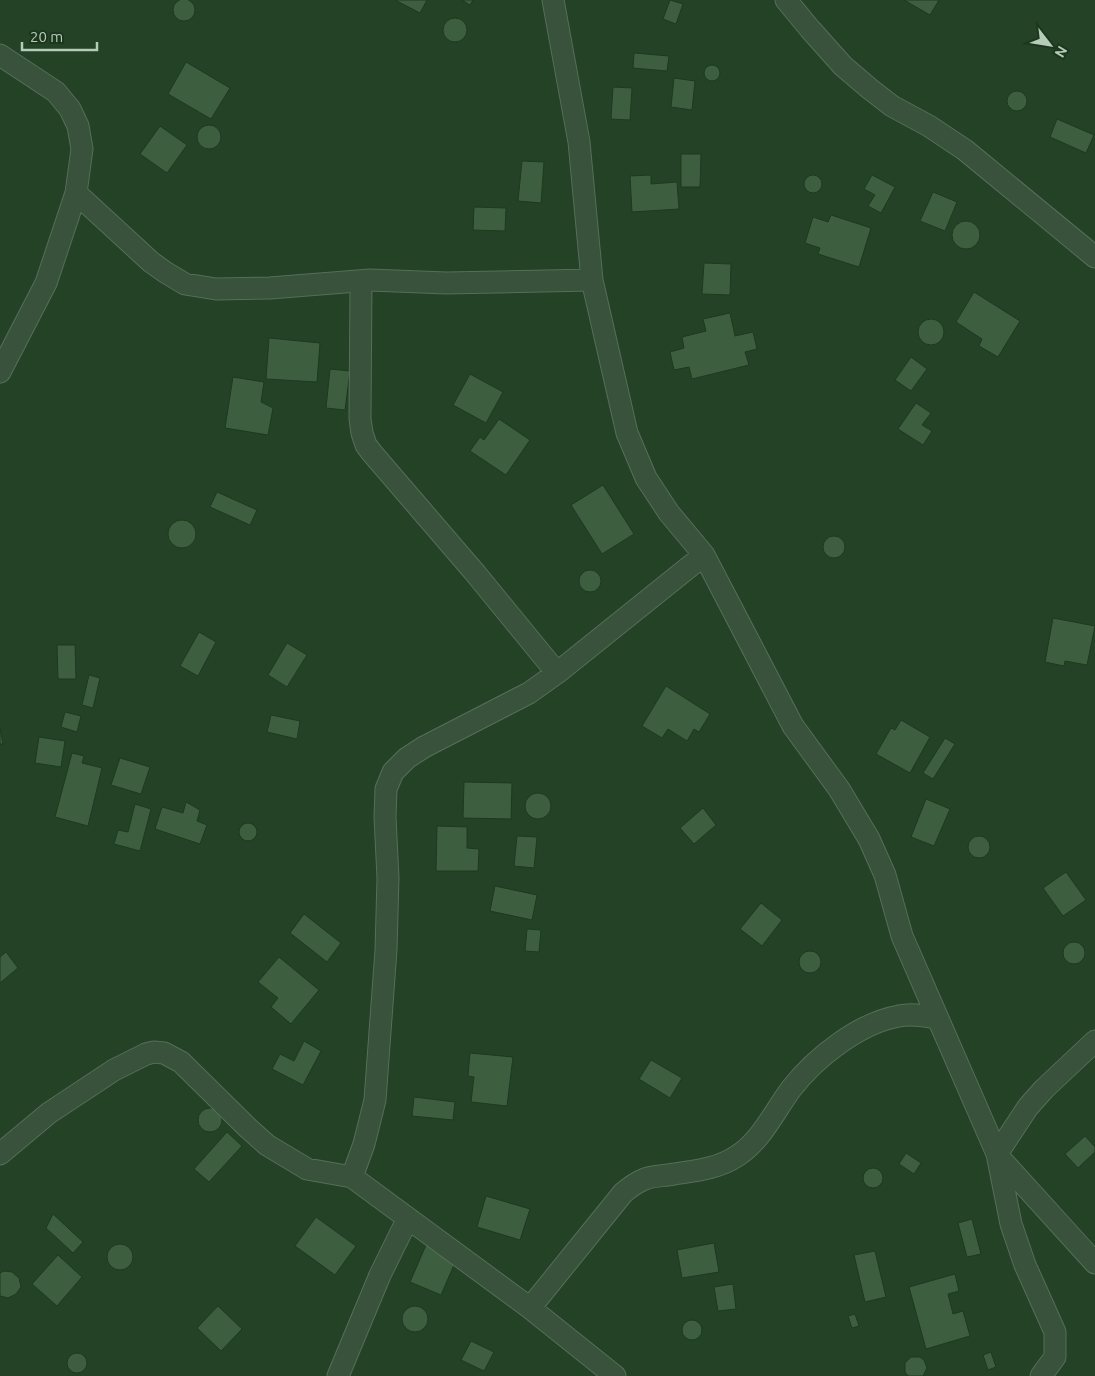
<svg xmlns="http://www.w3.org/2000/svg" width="1095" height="1376" viewBox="0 0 1095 1376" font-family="Ubuntu,sans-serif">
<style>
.building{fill:#3d5f40;stroke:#1f3921}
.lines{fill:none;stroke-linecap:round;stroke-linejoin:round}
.minor-casing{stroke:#566f59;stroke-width:23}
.minor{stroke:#38523b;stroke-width:21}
</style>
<rect width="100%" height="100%" fill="#234226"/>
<path class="building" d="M173 10a11 11 0 1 1 22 0a11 11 0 1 1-22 0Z
M395 0H427L420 13Z
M462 0H473L470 5Z
M670 0 683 4 676 24 663 19Z
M904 0H939L930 15Z
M443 30a12 12 0 1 1 24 0a12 12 0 1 1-24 0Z
M634 53 669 56 667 71 633 68Z
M186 62 230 88 211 119 168 94Z
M704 73a8 8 0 1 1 16 0a8 8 0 1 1-16 0Z
M674 78 695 81 692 110 671 107Z
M613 87 632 88 630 120 611 119Z
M1007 101a10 10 0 1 1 20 0a10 10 0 1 1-20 0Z
M1057 119 1094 135 1086 153 1050 137Z
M197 137a12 12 0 1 1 24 0a12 12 0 1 1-24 0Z
M160 126 187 145 167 173 140 154Z
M681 154H701L700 187H681Z
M522 161 544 162 541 203 518 201Z
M804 184a9 9 0 1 1 18 0a9 9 0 1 1-18 0Z
M651 175V184L677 182 679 209 632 212 630 176Z
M872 175 895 187 881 213 868 206 875 195 864 189Z
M933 192 957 202 945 231 920 221Z
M474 207 506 208 505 231 473 230Z
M831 215 871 228 859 267 818 254 820 248 805 243 813 217 828 222Z
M952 235a14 14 0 1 1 28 0a14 14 0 1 1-28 0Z
M704 263 731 264 730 295 702 294Z
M974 292 1020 321 998 357 979 346 982 339 956 322Z
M730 313 735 336 753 332 757 349 745 352 749 365 692 379 689 367 674 370 670 352 684 348 682 337 706 331 703 319Z
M918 332a13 13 0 1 1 26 0a13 13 0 1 1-26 0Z
M269 338 320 343 317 382 266 379Z
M911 357 927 369 911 391 895 380Z
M330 369 350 371 345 410 326 408Z
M470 374 503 392 486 423 453 405Z
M233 377 264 382 261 402 273 408 268 435 225 428Z
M916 403 931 413 922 425 932 431 923 445 898 429Z
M499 419 530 440 506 475 470 451 480 437 484 440Z
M603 485 634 534 602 554 571 505Z
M217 492 257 510 250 525 210 507Z
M168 534a14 14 0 1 1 28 0a14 14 0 1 1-28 0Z
M823 547a11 11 0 1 1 22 0a11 11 0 1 1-22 0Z
M579 581a11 11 0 1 1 22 0a11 11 0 1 1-22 0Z
M1053 618 1095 626 1087 665 1065 661 1064 666 1045 662Z
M199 632 216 642 198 676 180 666Z
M287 643 307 655 287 687 268 675Z
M57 645H75L76 679H58Z
M89 675 100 678 93 708 82 705Z
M666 686 710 714 699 732 694 729 687 741 668 729 662 738 642 726Z
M65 712 81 716 77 732 61 727Z
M271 715 300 721 297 739 267 732Z
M901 720 930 737 910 773 876 754 891 728 895 730Z
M0 728 3 744H0Z
M39 737 65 741 61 767 35 763Z
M945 738 955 744 933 779 923 773Z
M72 753 84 756 82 763 102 768 88 826 55 817Z
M120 758 150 767 141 794 111 785Z
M464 782 512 783 511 819 463 818Z
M525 806a13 13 0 1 1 26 0a13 13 0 1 1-26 0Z
M926 799 950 809 934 846 911 837Z
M186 802 200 810 197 821 207 825 200 844 155 829 162 807 183 813Z
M135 804 151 809 140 851 114 844 118 830 128 832Z
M703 808 716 825 694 844 680 828Z
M239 832a9 9 0 1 1 18 0a9 9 0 1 1-18 0Z
M437 826 467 827V848L479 849 478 871H436Z
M517 836 537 837 534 868 514 866Z
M968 847a11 11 0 1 1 22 0a11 11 0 1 1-22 0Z
M1066 872 1086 900 1063 916 1043 888Z
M495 886 537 895 532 920 490 911Z
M761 903 782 920 762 946 740 929Z
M304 914 341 943 327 962 290 933Z
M527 929 541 930 539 952 525 951Z
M1063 953a11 11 0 1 1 22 0a11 11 0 1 1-22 0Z
M799 962a11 11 0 1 1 22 0a11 11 0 1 1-22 0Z
M6 952 18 968 0 983V957Z
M279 957 319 990 291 1024 271 1007 278 998 258 982Z
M304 1041 321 1051 303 1085 272 1069 280 1054 294 1061Z
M470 1053 513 1057 507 1106 471 1102 474 1077 468 1076Z
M651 1060 682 1078 670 1098 639 1079Z
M414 1097 455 1102 453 1120 412 1116Z
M198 1120a12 12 0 1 1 24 0a12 12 0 1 1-24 0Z
M227 1132 242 1146 209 1182 194 1169Z
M1085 1136 1095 1147V1152L1078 1168 1065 1154Z
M906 1153 921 1163 914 1174 899 1164Z
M863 1178a10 10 0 1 1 20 0a10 10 0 1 1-20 0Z
M486 1196 530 1209 520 1240 477 1227Z
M53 1214 83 1242 73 1253 46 1228Z
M316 1217 356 1246 335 1275 295 1246Z
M972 1219 981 1254 967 1257 958 1223Z
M714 1243 719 1272 682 1278 677 1250Z
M107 1257a13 13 0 1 1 26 0a13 13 0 1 1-26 0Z
M426 1245 457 1258 441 1295 410 1282Z
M875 1251 886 1297 865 1302 854 1255Z
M58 1255 82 1277 57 1306 32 1284Z
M4 1271 12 1272 19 1278 20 1282 21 1287 16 1294 8 1298 0 1296V1273Z
M955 1274 959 1291 948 1294 953 1314 963 1311 970 1336 926 1349 909 1287Z
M733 1284 736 1309 718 1311 714 1287Z
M218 1306 242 1329 221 1351 197 1328Z
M402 1319a13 13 0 1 1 26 0a13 13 0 1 1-26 0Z
M855 1314 859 1326 852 1328 848 1316Z
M682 1330a10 10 0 1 1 20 0a10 10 0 1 1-20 0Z
M471 1341 494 1352 484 1371 461 1360Z
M991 1352 996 1367 988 1370 983 1355Z
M67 1363a10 10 0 1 1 20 0a10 10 0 1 1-20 0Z
M911 1357H920L924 1360 927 1368 923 1376H908L905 1372V1363Z"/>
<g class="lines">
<defs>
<path id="minor" d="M553 0 579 142 592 280
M786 0 810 29 843 66 870 89 892 106 929 126 965 150 1095 257
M0 55 56 92 70 109 78 126 82 149 76 193 46 283 0 372
M76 193 151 262 165 272 185 284 216 289 270 288 370 280 446 283 592 280 627 433 646 478 669 513 704 555 793 726 839 789 869 839 885 875 902 936 997 1154 1011 1224 1025 1265 1055 1332V1357L1041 1376
M361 281 360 419 362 433 366 445 372 453 476 574 557 673
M0 1154 49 1113 114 1070 146 1054 154 1052 164 1053 181 1062 248 1128 267 1145 307 1169 352 1177 530 1308 615 1376
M997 1154 1028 1107 1044 1089 1095 1041
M997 1155 1095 1263
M352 1177 364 1144 375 1100 386 950 388 878 385 817 386 789 393 772 407 758 424 747 529 693 557 673 704 555
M530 1308 623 1193C630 1187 637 1182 645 1179 652 1176 661 1176 668 1175 691 1171 716 1170 737 1156 761 1141 774 1112 791 1089 815 1058 859 1023 899 1016 911 1013 925 1016 937 1018
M338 1376 380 1275 408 1218"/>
</defs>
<use href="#minor" class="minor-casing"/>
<use href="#minor" class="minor"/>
</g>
<g transform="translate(1050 45) rotate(121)" stroke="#1d371f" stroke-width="4" paint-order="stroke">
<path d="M0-4L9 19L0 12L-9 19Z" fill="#b5ccb8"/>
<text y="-8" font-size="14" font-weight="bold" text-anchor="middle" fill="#b5ccb8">N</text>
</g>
<path d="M22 42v8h75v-8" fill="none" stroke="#b5ccb8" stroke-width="2.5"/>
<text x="30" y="42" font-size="15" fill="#b5ccb8" stroke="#1d371f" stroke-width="4" paint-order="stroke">20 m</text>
</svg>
